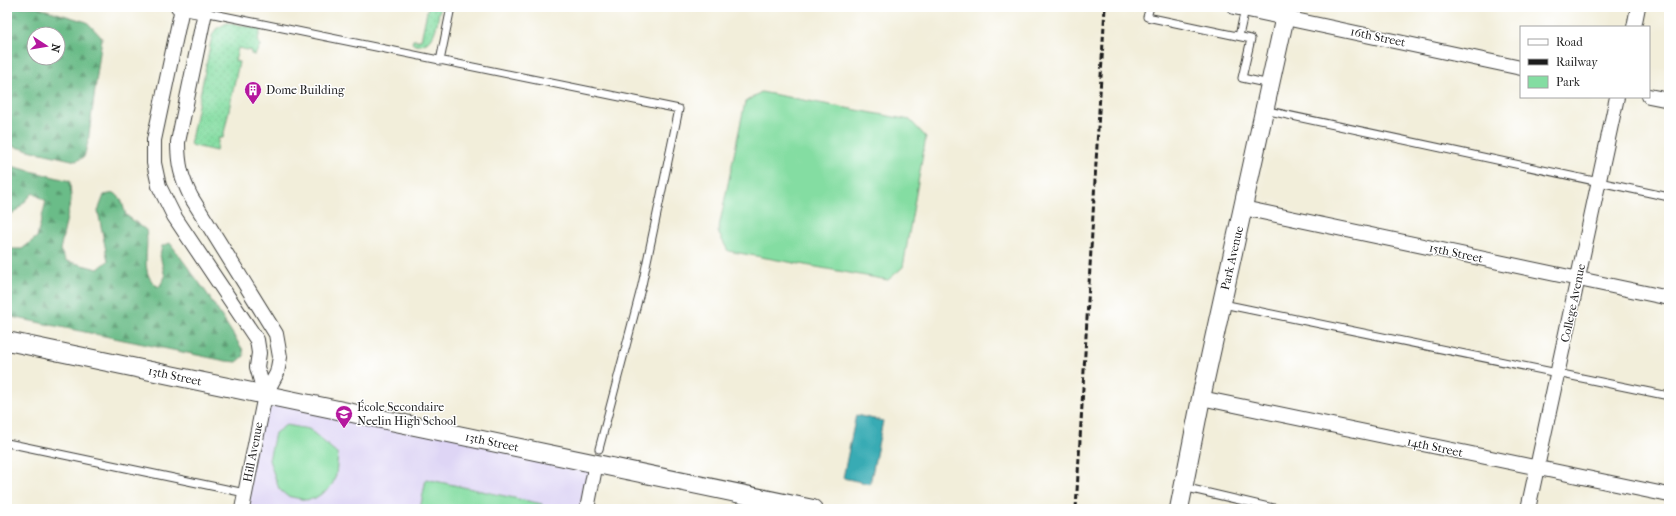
<svg xmlns="http://www.w3.org/2000/svg" width="1676" height="516" viewBox="0 0 1676 516" font-family="'IM FELL French Canon',serif">
<style>
.built{fill:#ded5f5}
.grass{fill:url(#grass-dots);stroke:#507c5f}
.forest{fill:url(#forest-firs);stroke:#446c52;fill-rule:evenodd}
.park{fill:#84dda2;stroke:#507c5f}
.water{fill:#39abb4;stroke:#2a6468}
.lines{fill:none;stroke-linecap:round;stroke-linejoin:round}
.service-casing{stroke:#3c3c38;stroke-width:9}
.minor-casing{stroke:#3c3c38;stroke-width:16}
.tertiary-casing{stroke:#3c3c38;stroke-width:20}
.service{stroke:#fff;stroke-width:7}
.minor{stroke:#fff;stroke-width:14}
.tertiary{stroke:#fff;stroke-width:18}
.rail{stroke:#1c1c1c;stroke-width:3;stroke-dasharray:6 3;stroke-linecap:butt}
.labels{text-anchor:middle;dominant-baseline:central;stroke-width:3;stroke-linejoin:round;paint-order:stroke}
.street-label{font-size:12px;fill:#1c1c1c;stroke:#fff}
.poi-label{font-size:12px;fill:#1c1c1c;stroke:#fff;text-anchor:start}
</style>
<defs>
<pattern id="grass-dots" width="8" height="8" patternUnits="userSpaceOnUse"><rect width="8" height="8" fill="#84dda2"/><path d="M2 2h.1M6 6h.1" fill="none" stroke="#71bd8b" stroke-width="1.8" stroke-linecap="round"/></pattern>
<pattern id="forest-firs" width="22" height="20" patternUnits="userSpaceOnUse"><rect width="22" height="20" fill="#6bbc88"/><path d="M5 1l3.5 6h-7zM16 11l3.5 6h-7z" fill="#57986e"/></pattern>
</defs>
<rect width="100%" height="100%" fill="#fff"/>
<filter id="ink" filterUnits="userSpaceOnUse"><feTurbulence type="fractalNoise" baseFrequency=".025" numOctaves="2"/><feDisplacementMap in="SourceGraphic" scale="8" xChannelSelector="R" yChannelSelector="G"/><feConvolveMatrix kernelMatrix="1 2 1 2 8 2 1 2 1" color-interpolation-filters="sRGB"/></filter>
<filter id="wash" filterUnits="userSpaceOnUse"><feTurbulence type="fractalNoise" baseFrequency=".012" numOctaves="4" result="noise"/><feDisplacementMap in="SourceGraphic" scale="16" xChannelSelector="R" yChannelSelector="G"/><feGaussianBlur stdDeviation="0.9" result="paint"/><feColorMatrix in="noise" values="0 0 0 0 0 0 0 0 0 0 0 0 0 0 0 0 0 1.4 0 .05"/><feComposite in="paint" operator="in"/></filter>
<g filter="url(#wash)">
<rect width="100%" height="100%" fill="#f2eeda"/>
<path class="built" d="M265 395 596 463 587 509H240Z"/>
<path class="grass" d="M428 7H440C437 20 437 42 421 45 417 46 414 45 412 43L413 40H421Z
M227 23 261 29 258 39 260 46 255 55 251 54V51L238 48 235 61 239 62 223 138H219L216 151 190 145 212 36 216 29Z"/>
<path class="forest" d="M7 7H36L87 22 102 38 88 142 84 157 76 161 7 145ZM34 34H58V58H34Z
M7 165 70 181 71 199 60 250 66 261 98 269 108 261 98 211 104 195 115 193 121 199 126 215 146 230C150 250 138 275 159 287L165 277 160 255 162 246 170 243 206 292 243 350 244 356 237 362 226 361 7 316V249H22L37 237 46 201 33 193 14 213H7Z"/>
<path class="park" d="M761 92 910 120 926 137 903 267 888 280 728 251 718 232 745 102Z
M286 425 309 429 338 454 336 475 333 483 328 490 315 498 306 500 287 496 279 489 269 460 275 433Z
M426 479 542 504 541 509H420Z"/>
<path class="water" d="M856 415 883 421 870 484 843 478Z"/>
</g>
<g filter="url(#ink)">
<g class="lines">
<defs>
<path id="service" d="M1150 7 1147 17 1251 39 1242 78 1270 84
M204 12 679 109 642 285 599 449
M1239 36 1245 9
M440 61 451 7
M1264 110 1669 197
M1223 304 1669 396
M7 443 245 493
M1183 487 1278 509"/>
<path id="minor" d="M178 7 205 12 178 142C178 164 181 177 191 197L276 334 280 357 277 373 265 395 242 509
M1234 7 1521 68
M182 8 154 140V163L159 186 174 216 257 340 259 353 257 367 265 395
M1634 27 1638 7
M1649 96 1669 100
M1243 208 1669 298
M1201 398 1669 495
M587 509 596 463
M1528 509 1617 97"/>
<path id="tertiary" d="M7 341 813 509
M1179 509 1201 398 1287 7"/>
</defs>
<use href="#service" class="service-casing"/>
<use href="#minor" class="minor-casing"/>
<use href="#tertiary" class="tertiary-casing"/>
<use href="#service" class="service"/>
<use href="#minor" class="minor"/>
<use href="#tertiary" class="tertiary"/>
<path class="rail" d="M1076 509 1105 7"/>
</g>
</g>
<defs>
<symbol id="building-pin" viewBox="-11 -11 22 30"><path d="M0 17L-7.5 6A9.5 9.5 0 1 1 7.5 6Z" fill="#b5179e" stroke="#fff"/><path d="M-4-6H4V6H1V3H-1V6H-4ZM-2.5-4.3h1.7v1.8h-1.7ZM.8-4.3h1.7v1.8H.8ZM-2.5-1h1.7V.8h-1.7ZM.8-1h1.7V.8H.8Z" fill="#fff"/></symbol>
<symbol id="school-pin" viewBox="-11 -11 22 30"><path d="M0 17L-7.5 6A9.5 9.5 0 1 1 7.5 6Z" fill="#b5179e" stroke="#fff"/><path d="M0-5L7-2L0 1L-7-2ZM-4 1L0 2.5L4 1V4Q0 6-4 4Z" fill="#fff"/></symbol>
</defs>
<g fill-rule="evenodd">
<use href="#building-pin" x="243" y="80" width="20" height="27"/>
<use href="#school-pin" x="334" y="404" width="20" height="27"/>
</g>
<g class="labels">
<g class="street-label">
<text transform="translate(1378 37) rotate(12)">16th Street</text>
<text transform="translate(1456 253) rotate(12)">15th Street</text>
<text transform="translate(1232 258) rotate(-77)">Park Avenue</text>
<text transform="translate(1573 303) rotate(-78)">College Avenue</text>
<text transform="translate(175 376) rotate(12)">13th Street</text>
<text transform="translate(492 442) rotate(12)">13th Street</text>
<text transform="translate(1435 447) rotate(12)">14th Street</text>
<text transform="translate(253 452) rotate(-79)">Hill Avenue</text>
</g>
<g class="poi-label">
<text x="266" y="90">Dome Building</text>
<text x="357" y="407">École Secondaire<tspan x="357" dy="14">Neelin High School</tspan></text>
</g>
</g>
<rect width="1676" height="516" fill="none" stroke="#fff" stroke-width="24"/>
<rect x="1520" y="26" width="130" height="72" fill="#ffffff" stroke="#a4a4a4"/>
<rect x="1528" y="39" width="20" height="6" fill="#ffffff" stroke="#a4a4a4"/>
<text x="1556" y="46" font-size="12" fill="#1c1c1c">Road</text>
<rect x="1528" y="59" width="20" height="6" fill="#1c1c1c" stroke="#a4a4a4"/>
<text x="1556" y="66" font-size="12" fill="#1c1c1c">Railway</text>
<rect x="1528" y="76" width="20" height="12" fill="#84dda2" stroke="#a4a4a4"/>
<text x="1556" y="86" font-size="12" fill="#1c1c1c">Park</text>
<g transform="translate(46 46) rotate(102)"><circle r="19" fill="#ffffff" stroke="#a4a4a4"/>
<path d="M0-3L7 15L0 10L-7 15Z" fill="#b5179e"/>
<text y="-6" font-size="11" font-weight="bold" text-anchor="middle" fill="#1c1c1c">N</text>
</g>
</svg>
